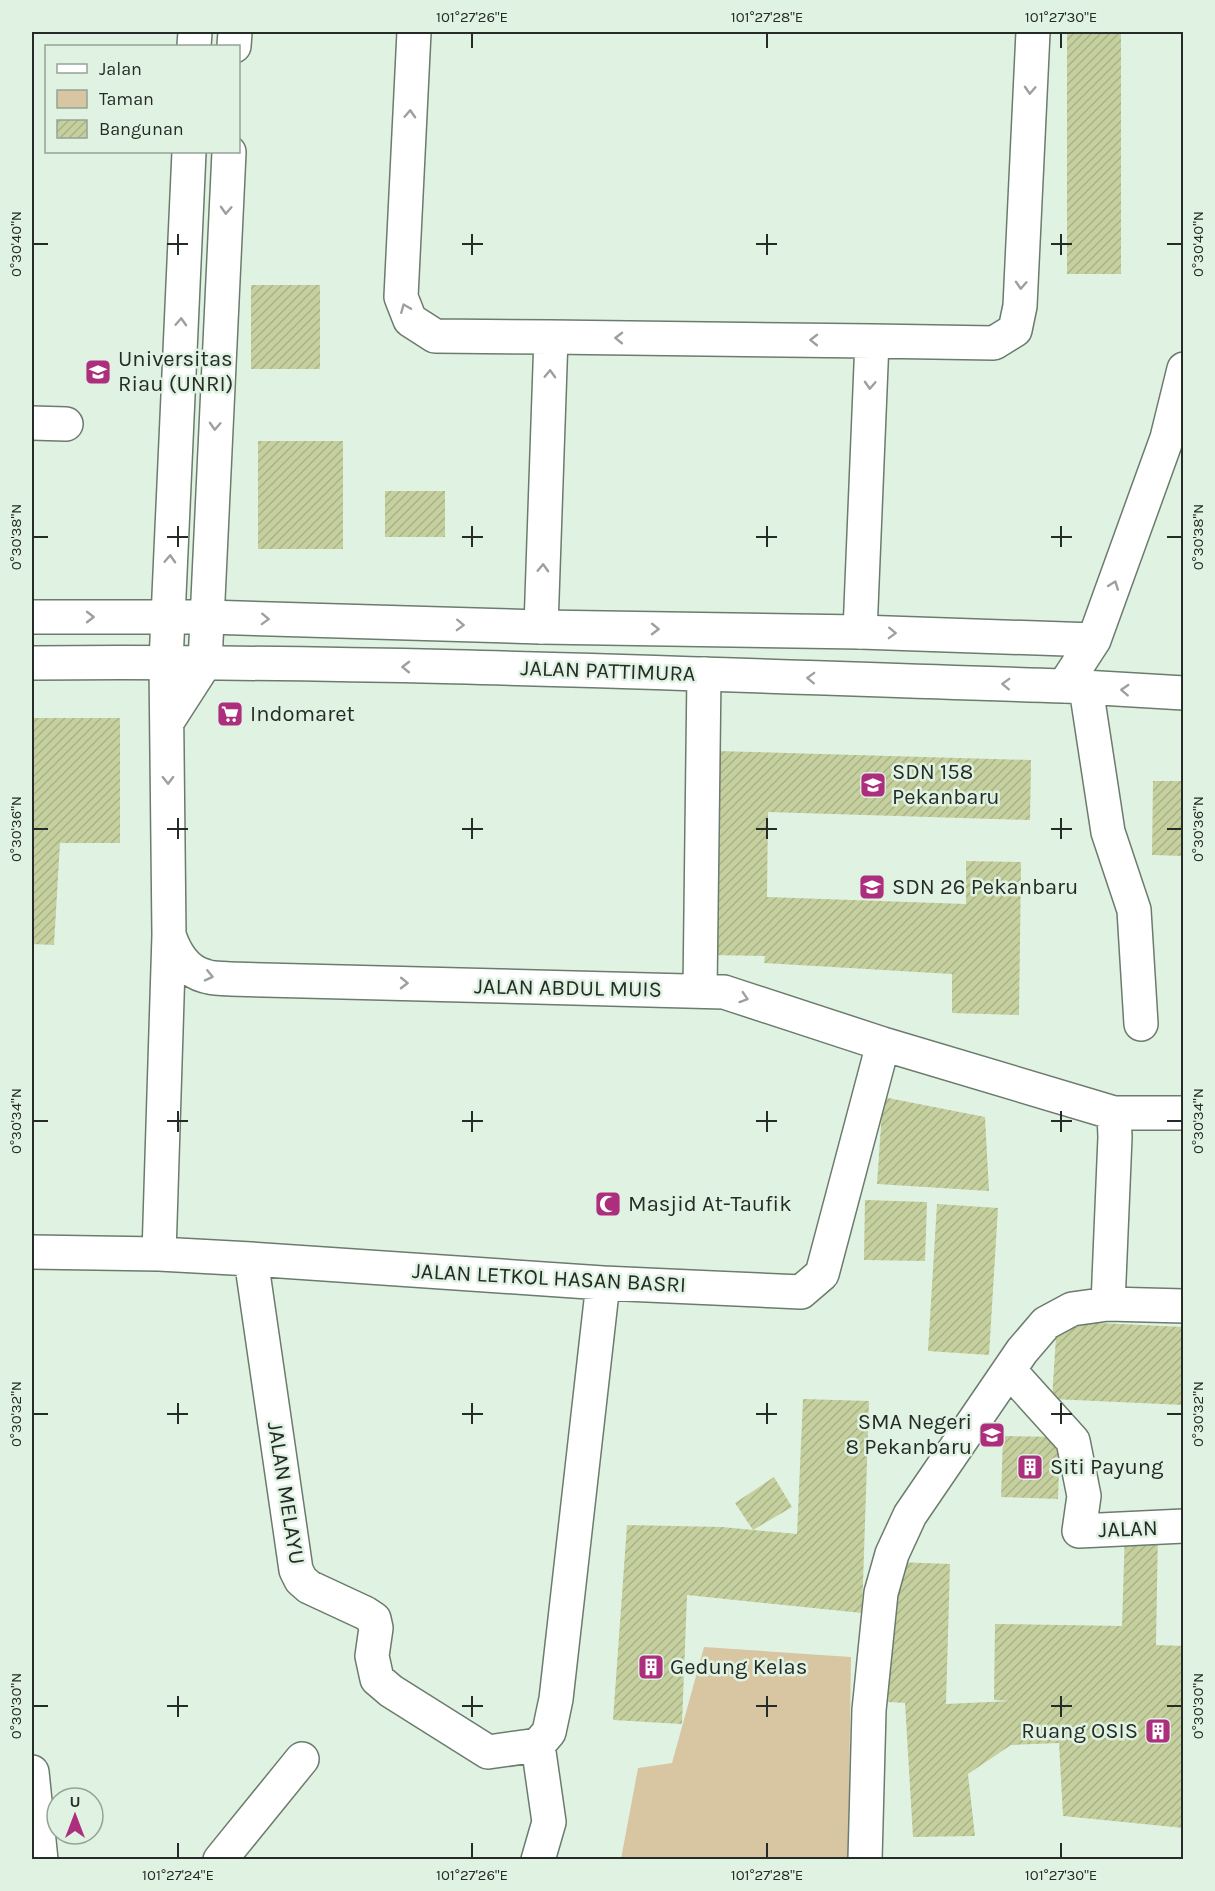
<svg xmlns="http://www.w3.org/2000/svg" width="1215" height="1891" viewBox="0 0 1215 1891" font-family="Karla,sans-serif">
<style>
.park{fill:#d8c6a2}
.building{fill:url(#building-hatch)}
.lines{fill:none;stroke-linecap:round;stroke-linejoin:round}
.minor-casing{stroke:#6b7b6d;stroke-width:36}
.major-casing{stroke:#6b7b6d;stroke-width:36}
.minor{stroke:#fff;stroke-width:33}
.major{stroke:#fff;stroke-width:33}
.oneway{stroke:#9da09d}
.ticks{fill:none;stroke:#252b26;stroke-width:2}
.labels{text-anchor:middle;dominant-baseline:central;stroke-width:5;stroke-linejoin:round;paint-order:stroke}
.poi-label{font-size:22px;fill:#252b26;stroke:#e0f3e3;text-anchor:start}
.street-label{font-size:22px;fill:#252b26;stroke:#e0f3e3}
.neatline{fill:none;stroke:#252b26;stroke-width:2}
.ticks-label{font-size:15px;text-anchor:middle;fill:#252b26}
</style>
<defs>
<pattern id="building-hatch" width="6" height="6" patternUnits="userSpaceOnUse" patternTransform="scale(1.5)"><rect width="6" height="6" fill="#c5d09e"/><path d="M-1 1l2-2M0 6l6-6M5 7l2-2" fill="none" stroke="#a9b388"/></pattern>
</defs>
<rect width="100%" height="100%" fill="#e0f3e3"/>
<path class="park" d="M704 1647 851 1657 848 1859H621L638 1768 672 1763Z"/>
<path class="building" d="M1067 32H1121V274H1067Z
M251 285H320V369H251Z
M258 441H343V549H258Z
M385 491H445V537H385Z
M34 718H120V843H60L54 945 32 944V821L34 822Z
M717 751 1031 760 1030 820 768 812 767 897 966 904V861L1021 862 1019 1015 952 1013V974L764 963 765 956 711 955Z
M1153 781H1184V856L1152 855Z
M883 1097 985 1117 989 1191 877 1184Z
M865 1200 927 1202 925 1261 864 1260Z
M937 1204 998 1208 989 1355 928 1351Z
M1057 1321 1184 1327V1405L1052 1399Z
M803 1399 869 1401 862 1613 687 1595 682 1724 613 1720 627 1525 722 1527 797 1534Z
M1003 1436 1060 1437 1058 1499 1001 1497Z
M774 1477 792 1507 753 1530 735 1503Z
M1125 1530 1158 1531 1156 1645 1184 1646V1828L1063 1816 1059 1743 1011 1745 968 1774 975 1836 913 1837 905 1703 888 1702 897 1562 950 1564 946 1704 1011 1701 994 1700 995 1624 1122 1626Z"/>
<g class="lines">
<defs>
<path id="minor" d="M414 32 401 297 410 320 435 336 551 337 541 627
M194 46 195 32
M234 46 235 32
M189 152 166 662 169 935C175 953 186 971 205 976 213 979 222 978 230 979L724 992 883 1044 1114 1113H1184
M551 337 872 341
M32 423 66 424
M860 632 872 341 994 343 1015 330 1020 306 1033 32
M1066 686 1184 693
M1086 688 1108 832 1134 910 1141 1024
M167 722 205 663 229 152
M700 991 704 674
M32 1252 159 1254 251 1259 603 1283 801 1292 822 1274 883 1044
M159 1254 169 935
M251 1259 296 1570 301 1580 309 1587 365 1613 374 1619 376 1628 372 1656 377 1679 391 1691 488 1752 538 1745
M1108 1304 1184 1306
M1009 1370 1073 1441 1084 1496 1079 1531 1184 1526
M32 1772 41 1860
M220 1860 302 1759
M538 1860 549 1822 538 1745 549 1732 556 1699 603 1283
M865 1860 869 1710 881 1593 892 1554 910 1515 1022 1351 1046 1323 1072 1309 1108 1304 1115 1137 1114 1113"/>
<path id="major" d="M32 617H207L541 627 860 632 1094 640
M32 663C376 660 720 675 1064 686L1094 640 1167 438 1184 369"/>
</defs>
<use href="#minor" class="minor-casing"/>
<use href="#major" class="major-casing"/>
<use href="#minor" class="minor"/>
<use href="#major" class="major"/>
</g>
<defs><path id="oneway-chevron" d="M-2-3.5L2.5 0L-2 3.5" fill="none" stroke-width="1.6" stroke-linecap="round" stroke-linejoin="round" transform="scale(1.5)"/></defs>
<g class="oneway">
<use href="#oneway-chevron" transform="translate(1030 90) rotate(93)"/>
<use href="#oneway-chevron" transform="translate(410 114) rotate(-87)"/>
<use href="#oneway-chevron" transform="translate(226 210) rotate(93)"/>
<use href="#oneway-chevron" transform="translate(1021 285) rotate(93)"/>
<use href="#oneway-chevron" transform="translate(405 308) rotate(-112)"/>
<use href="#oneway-chevron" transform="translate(181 322) rotate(-87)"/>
<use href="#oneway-chevron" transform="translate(619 338) rotate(-179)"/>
<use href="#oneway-chevron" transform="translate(814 340) rotate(-179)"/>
<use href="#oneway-chevron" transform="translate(550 374) rotate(-88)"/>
<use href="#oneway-chevron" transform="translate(870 385) rotate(93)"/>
<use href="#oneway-chevron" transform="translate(215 426) rotate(93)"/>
<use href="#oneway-chevron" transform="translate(170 559) rotate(-87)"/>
<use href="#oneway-chevron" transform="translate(543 568) rotate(-88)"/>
<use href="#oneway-chevron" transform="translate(1114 585) rotate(-70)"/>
<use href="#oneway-chevron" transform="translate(90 617)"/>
<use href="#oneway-chevron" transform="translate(265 619) rotate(2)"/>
<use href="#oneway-chevron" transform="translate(460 625) rotate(2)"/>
<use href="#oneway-chevron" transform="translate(655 629) rotate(1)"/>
<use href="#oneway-chevron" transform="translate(892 633) rotate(2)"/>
<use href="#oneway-chevron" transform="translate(406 667) rotate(-179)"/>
<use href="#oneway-chevron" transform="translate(811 678) rotate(-178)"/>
<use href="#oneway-chevron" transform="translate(1006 684) rotate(-178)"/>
<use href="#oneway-chevron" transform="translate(1125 690) rotate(-177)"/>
<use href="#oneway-chevron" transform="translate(168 780) rotate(89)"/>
<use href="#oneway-chevron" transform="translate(209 976) rotate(13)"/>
<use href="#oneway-chevron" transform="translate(404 983) rotate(1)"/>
<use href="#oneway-chevron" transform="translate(744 998) rotate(18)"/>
</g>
<path class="ticks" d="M472 33V48M767 33V48M1061 33V48M178 234V255M472 234V255M767 234V255M1061 234V255M33 244H48M167 244H188M462 244H483M756 244H777M1051 244H1072M1167 244H1182M178 526V547M472 526V547M767 526V547M1061 526V547M33 537H48M167 537H188M462 537H483M756 537H777M1051 537H1072M1167 537H1182M178 818V839M472 818V839M767 818V839M1061 818V839M33 829H48M167 829H188M462 829H483M756 829H777M1051 829H1072M1167 829H1182M178 1111V1132M472 1111V1132M767 1111V1132M1061 1111V1132M33 1121H48M167 1121H188M462 1121H483M756 1121H777M1051 1121H1072M1167 1121H1182M178 1403V1424M472 1403V1424M767 1403V1424M1061 1403V1424M33 1414H48M167 1414H188M462 1414H483M756 1414H777M1051 1414H1072M1167 1414H1182M178 1696V1717M472 1696V1717M767 1696V1717M1061 1696V1717M33 1706H48M167 1706H188M462 1706H483M756 1706H777M1051 1706H1072M1167 1706H1182M178 1843V1858M472 1843V1858M767 1843V1858M1061 1843V1858"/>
<defs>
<symbol id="university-square" viewBox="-11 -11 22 22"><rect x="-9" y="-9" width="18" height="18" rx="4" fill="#ad2e7c" stroke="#e0f3e3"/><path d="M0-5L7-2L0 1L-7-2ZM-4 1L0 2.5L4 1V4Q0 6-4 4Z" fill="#fff"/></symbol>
<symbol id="supermarket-square" viewBox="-11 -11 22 22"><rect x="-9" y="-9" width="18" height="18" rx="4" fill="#ad2e7c" stroke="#e0f3e3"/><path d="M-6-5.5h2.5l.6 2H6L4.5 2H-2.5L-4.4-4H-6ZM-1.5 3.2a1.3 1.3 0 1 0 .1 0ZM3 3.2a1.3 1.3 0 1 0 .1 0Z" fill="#fff"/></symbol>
<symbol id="school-square" viewBox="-11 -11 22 22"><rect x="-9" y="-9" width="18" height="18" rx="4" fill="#ad2e7c" stroke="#e0f3e3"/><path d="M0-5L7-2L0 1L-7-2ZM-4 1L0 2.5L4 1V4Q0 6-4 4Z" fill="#fff"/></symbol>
<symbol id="mosque-square" viewBox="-11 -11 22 22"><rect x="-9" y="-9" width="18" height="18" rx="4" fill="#ad2e7c" stroke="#e0f3e3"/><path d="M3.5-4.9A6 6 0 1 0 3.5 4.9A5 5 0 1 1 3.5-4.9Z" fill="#fff"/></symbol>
<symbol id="building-square" viewBox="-11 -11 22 22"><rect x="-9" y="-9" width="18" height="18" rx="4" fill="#ad2e7c" stroke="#e0f3e3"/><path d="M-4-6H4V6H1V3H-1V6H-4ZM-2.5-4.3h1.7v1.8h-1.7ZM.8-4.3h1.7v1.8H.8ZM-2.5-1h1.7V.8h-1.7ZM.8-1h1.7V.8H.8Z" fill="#fff"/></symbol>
</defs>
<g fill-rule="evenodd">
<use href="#university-square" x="83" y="357" width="30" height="30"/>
<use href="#supermarket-square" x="215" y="699" width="30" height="30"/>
<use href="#school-square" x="858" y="770" width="30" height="30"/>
<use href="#school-square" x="857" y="872" width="30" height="30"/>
<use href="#mosque-square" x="593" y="1189" width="30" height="30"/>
<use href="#school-square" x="977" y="1420" width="30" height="30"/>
<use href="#building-square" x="1015" y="1452" width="30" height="30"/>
<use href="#building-square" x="636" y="1652" width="30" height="30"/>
<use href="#building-square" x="1143" y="1716" width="30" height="30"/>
</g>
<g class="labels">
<g class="poi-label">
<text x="118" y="359">Universitas<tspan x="118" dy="25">Riau (UNRI)</tspan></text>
<text x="250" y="714">Indomaret</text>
<text x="892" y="772">SDN 158<tspan x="892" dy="25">Pekanbaru</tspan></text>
<text x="892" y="887">SDN 26 Pekanbaru</text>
<text x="628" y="1204">Masjid At-Taufik</text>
<text x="972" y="1422" text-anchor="end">SMA Negeri<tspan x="972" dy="25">8 Pekanbaru</tspan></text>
<text x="1050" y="1467">Siti Payung</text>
<text x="670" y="1667">Gedung Kelas</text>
<text x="1138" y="1731" text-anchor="end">Ruang OSIS</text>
</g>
<g class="street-label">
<text transform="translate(608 671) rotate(2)">JALAN PATTIMURA</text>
<text transform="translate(568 988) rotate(1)">JALAN ABDUL MUIS</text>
<text transform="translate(549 1278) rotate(3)">JALAN LETKOL HASAN BASRI</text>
<text transform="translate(286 1493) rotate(81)">JALAN MELAYU</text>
<text transform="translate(1128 1529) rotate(-2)">JALAN</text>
</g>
</g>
<rect width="1215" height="1891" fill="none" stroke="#e0f3e3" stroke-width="66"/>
<rect x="45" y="45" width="195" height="108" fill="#e0f3e3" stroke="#95a397" stroke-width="1.5"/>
<rect x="57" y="64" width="30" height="9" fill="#ffffff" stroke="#95a397" stroke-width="1.5"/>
<text x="99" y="75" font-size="18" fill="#252b26">Jalan</text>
<rect x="57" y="90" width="30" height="18" fill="#d8c6a2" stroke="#95a397" stroke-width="1.5"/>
<text x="99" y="105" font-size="18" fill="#252b26">Taman</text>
<rect x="57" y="120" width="30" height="18" fill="url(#building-hatch)" stroke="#95a397" stroke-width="1.5"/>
<text x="99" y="135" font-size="18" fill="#252b26">Bangunan</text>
<g transform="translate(75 1816)"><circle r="28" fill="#e0f3e3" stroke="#95a397" stroke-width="1.5"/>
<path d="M0-4.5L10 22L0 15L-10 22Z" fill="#ad2e7c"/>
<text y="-9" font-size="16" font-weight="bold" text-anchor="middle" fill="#252b26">U</text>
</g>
<rect x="33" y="33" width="1149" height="1825" class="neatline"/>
<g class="ticks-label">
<text x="472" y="22">101°27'26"E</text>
<text x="767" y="22">101°27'28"E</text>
<text x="1061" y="22">101°27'30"E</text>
<text transform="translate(16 244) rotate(-90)" y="5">0°30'40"N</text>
<text transform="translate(1198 244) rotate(-90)" y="5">0°30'40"N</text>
<text transform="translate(16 537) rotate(-90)" y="5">0°30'38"N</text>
<text transform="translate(1198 537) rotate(-90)" y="5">0°30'38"N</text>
<text transform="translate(16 829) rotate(-90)" y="5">0°30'36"N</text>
<text transform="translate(1198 829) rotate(-90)" y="5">0°30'36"N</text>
<text transform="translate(16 1121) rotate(-90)" y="5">0°30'34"N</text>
<text transform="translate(1198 1121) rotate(-90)" y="5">0°30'34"N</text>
<text transform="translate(16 1414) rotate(-90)" y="5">0°30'32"N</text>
<text transform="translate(1198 1414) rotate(-90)" y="5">0°30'32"N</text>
<text transform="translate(16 1706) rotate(-90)" y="5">0°30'30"N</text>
<text transform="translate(1198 1706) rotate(-90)" y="5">0°30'30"N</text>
<text x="178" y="1880">101°27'24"E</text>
<text x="472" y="1880">101°27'26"E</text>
<text x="767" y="1880">101°27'28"E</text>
<text x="1061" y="1880">101°27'30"E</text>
</g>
</svg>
